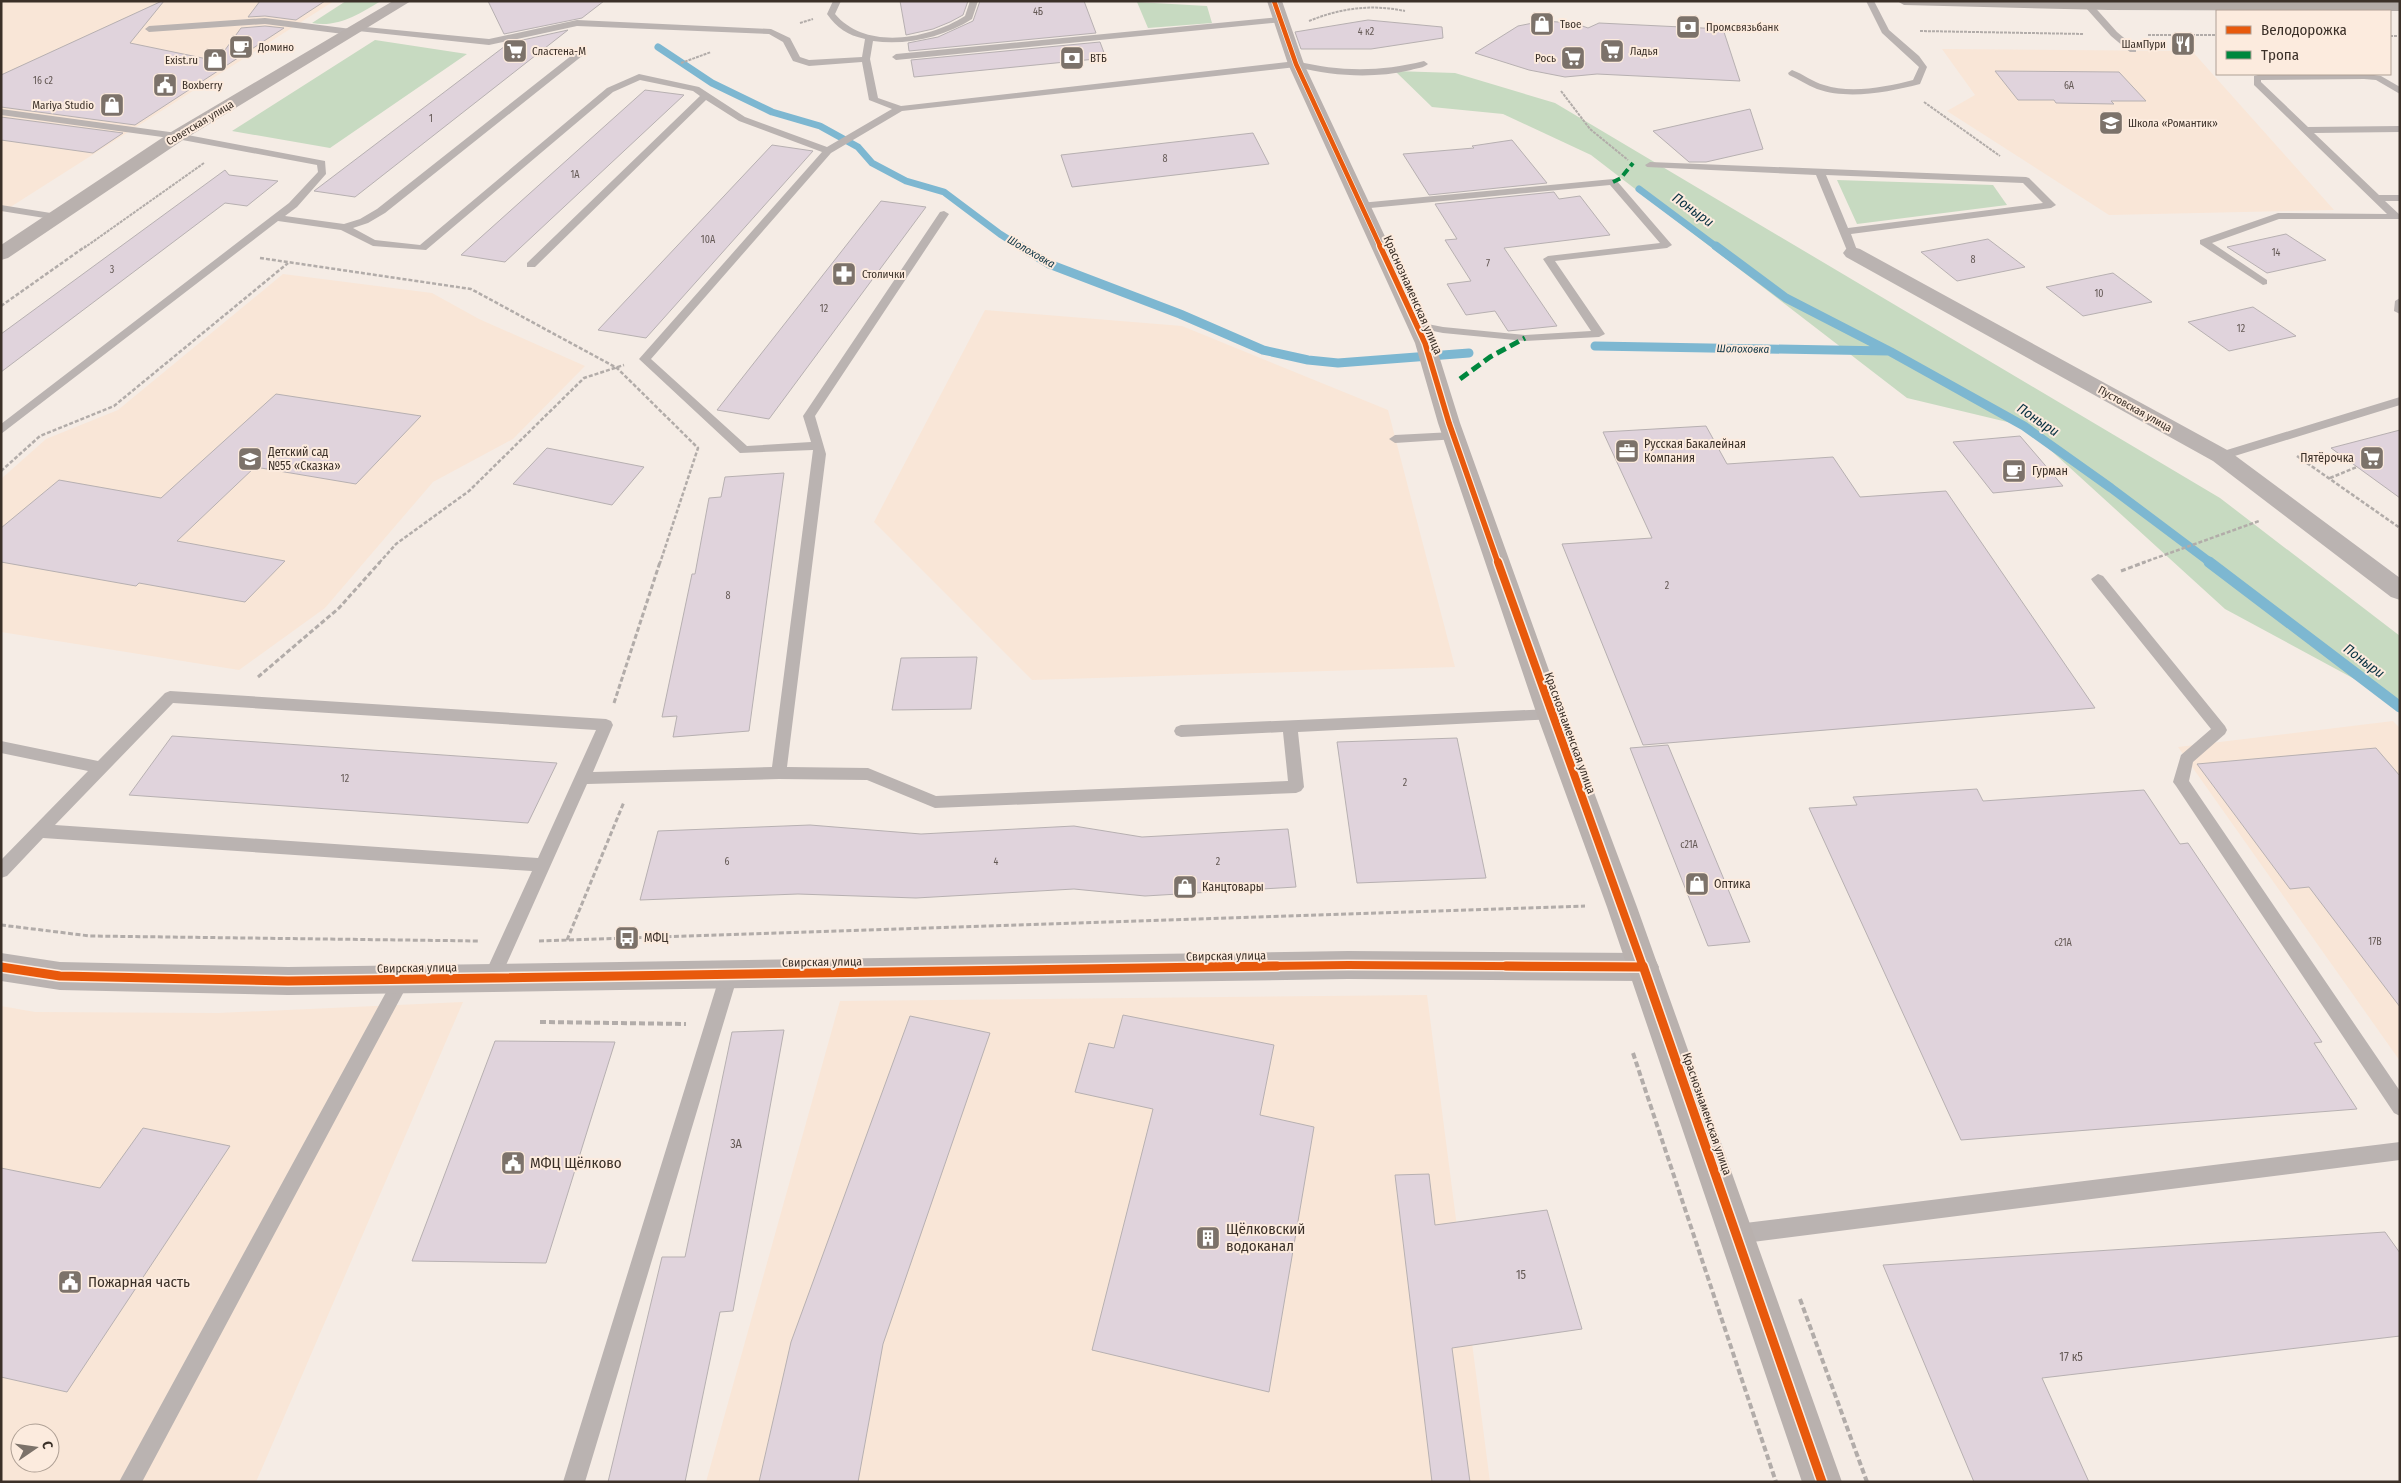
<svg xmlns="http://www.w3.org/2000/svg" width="2401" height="1483" viewBox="0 0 2401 1483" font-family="'Fira Sans Condensed',sans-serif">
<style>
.built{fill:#f9e6d7;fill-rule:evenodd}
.green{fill:#c7dac1}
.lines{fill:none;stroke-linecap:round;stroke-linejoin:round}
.stream-far2{stroke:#7db7d1;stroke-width:7}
.stream-far1{stroke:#7db7d1;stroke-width:9}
.stream{stroke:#7db7d1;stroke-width:11}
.building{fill:#e0d3dc;stroke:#b7b0b1}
.path-far3{stroke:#b2aca9;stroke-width:2;stroke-dasharray:3 1;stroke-linecap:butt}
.path-far2{stroke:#b2aca9;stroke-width:2.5;stroke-dasharray:4 2;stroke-linecap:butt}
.path-far1{stroke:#b2aca9;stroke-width:3;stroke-dasharray:5 2.5;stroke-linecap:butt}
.path{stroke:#b2aca9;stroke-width:4;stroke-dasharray:6 3;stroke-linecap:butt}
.lane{fill:#bab3b1;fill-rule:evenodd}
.street{fill:#bab3b1;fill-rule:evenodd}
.secondary{fill:#b9b1ae;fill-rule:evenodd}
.primary{fill:#b3aba7;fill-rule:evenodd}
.quiet-far1{stroke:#00873e;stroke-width:4;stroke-dasharray:8 4;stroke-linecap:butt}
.quiet{stroke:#00873e;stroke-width:5;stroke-dasharray:10 5;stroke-linecap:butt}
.cycleway-far3-casing{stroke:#fcebde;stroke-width:6}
.cycleway-far2-casing{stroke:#fcebde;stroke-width:8}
.cycleway-far1-casing{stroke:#fcebde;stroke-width:11}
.cycleway-casing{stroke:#fcebde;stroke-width:12}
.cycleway-far3{stroke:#e8590c;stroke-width:4.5}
.cycleway-far2{stroke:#e8590c;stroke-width:5.5}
.cycleway-far1{stroke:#e8590c;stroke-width:8}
.cycleway{stroke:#e8590c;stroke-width:9}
.labels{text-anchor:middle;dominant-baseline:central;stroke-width:4;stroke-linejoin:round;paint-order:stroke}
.number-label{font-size:10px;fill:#645955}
.far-poi-label{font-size:11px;fill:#3b3028;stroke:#fcebde;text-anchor:start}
.far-street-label{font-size:11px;fill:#3b3028;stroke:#fcebde}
.far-water-label{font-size:11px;font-style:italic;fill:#083142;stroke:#fcebde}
.street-label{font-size:12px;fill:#3b3028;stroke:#fcebde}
.poi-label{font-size:12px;fill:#3b3028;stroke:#fcebde;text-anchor:start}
.near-number-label{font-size:12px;fill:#645955}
.water-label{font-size:14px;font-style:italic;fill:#083142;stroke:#fcebde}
.near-poi-label{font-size:15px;fill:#3b3028;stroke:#fcebde;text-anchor:start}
</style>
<rect width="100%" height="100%" fill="#f5ece5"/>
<path class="built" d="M1 1H334L1 213Z
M1942 49 2192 51 2334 210 2109 215 1947 111 1975 95Z
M283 274 432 293 479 319 585 366 513 439 433 482 325 608 239 670 1 632V479L46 439 118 410Z
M985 310 1182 326 1388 410 1455 667 1032 680 874 522Z
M2393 721 2400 728V1061L2178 747Z
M1427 995 1490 1482H706L840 1001Z
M463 1002 256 1482H1V1006L35 1012 218 1013ZM20 1433H50V1463H20Z"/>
<path class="green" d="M346 1H381C359 14 338 28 312 23Z
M1137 2 1207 6 1212 23 1148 28Z
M375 40 467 54 330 148 232 131Z
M1395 71 1455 73 1555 103 2220 498 2400 636V709L2384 695 2225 609 2024 426 1907 398 1591 155 1503 114 1432 107Z
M1837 180 1993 185 2007 205 1857 224Z"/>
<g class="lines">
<path class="stream-far2" d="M658 47 712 83 772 112 820 126 858 147 872 163 906 181 944 192 1000 234 1022 248
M1639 189 1718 248"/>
<path class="stream-far1" d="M1020 246 1049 264 1180 314 1263 350 1308 360 1338 363 1469 353
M1716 246 1786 298 1891 352 2024 426 2111 488 2211 563
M1595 346 1888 351"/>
<path class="stream" d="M2209 562 2400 707"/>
</g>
<path class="building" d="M162 1H164L130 43 217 61 241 28 265 26 284 28 135 125 1 107V75Z
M260 1H325L296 20 265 16 248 17Z
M488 1H604L582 18 504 34Z
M900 1H968L963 15 950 22 933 29 906 35Z
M980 1H1084L1096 33 909 51 908 43 938 37 973 21Z
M1368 20 1442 27 1443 38 1371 49H1301L1295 32Z
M1543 21 1574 23 1588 28 1599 23 1723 29 1740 81 1597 74 1565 77 1529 70 1475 53 1518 26Z
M568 30 355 197 314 191 509 43Z
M1100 42 1106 58 914 77 911 60Z
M1995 71 2119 72 2146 101H2111L2114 104 2056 103 2054 100H2018Z
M645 90 684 95 505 262 461 255Z
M1750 109 1763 149 1706 162H1689L1653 131Z
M1 117 123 133 93 153 1 140Z
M1253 133 1269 164 1072 187 1061 155Z
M1512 140 1547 183 1429 195 1403 154 1474 148 1472 146Z
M772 145 813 151 646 338 598 330Z
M225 170 229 175 278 181 247 206 225 203 1 372V334Z
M1554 192 1559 199 1580 196 1610 235 1504 248 1557 326 1508 331 1495 311 1466 315 1447 284 1471 281 1445 240 1457 239 1435 204Z
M881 201 926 207 769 419 717 410Z
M2286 234 2326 260 2267 273 2227 247Z
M1988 239 2025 267 1957 281 1921 252Z
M2113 273 2152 302 2083 316 2046 287Z
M2253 307 2296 336 2229 351 2188 322Z
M276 394 421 416 356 484 255 467 177 541 285 561 245 602 139 583 136 586 1 562V528L59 480 161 498Z
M1706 426 1727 464 1833 457 1860 497 1946 491 2095 708 1643 745 1562 544 1652 538 1603 432Z
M2400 430V498L2331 448Z
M2020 436 2063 486 1993 493 1953 442Z
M547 448 644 467 612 505 513 484Z
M784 473 749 731 673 737 677 716 662 717 692 574H695L709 498 721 497 725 477Z
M977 657 971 709 892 710 901 658Z
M172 736 557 763 528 823 129 795Z
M1457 738 1486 878 1357 883 1337 742Z
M1668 745 1750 942 1708 946 1630 748Z
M2376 748 2400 776V1007L2309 887 2290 889 2197 764Z
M1977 789 1983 801 2144 790 2180 844 2188 843 2322 1042 2314 1043 2357 1109 1961 1140 1809 808 1857 805 1853 797Z
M810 825 921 834 1074 826 1142 837 1288 829 1296 887 1145 896 1074 889 916 898 798 894 640 900 658 831Z
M1123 1015 1274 1045 1260 1115 1314 1127 1269 1392 1092 1350 1153 1109 1075 1092 1089 1043 1114 1048Z
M910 1016 990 1033 883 1344 858 1482H759L791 1342Z
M784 1030 733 1311 720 1312 685 1482H608L662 1257H685L732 1032Z
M495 1041 615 1042 546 1263 412 1261Z
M143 1128 230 1146 67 1392 1 1377V1168L100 1188Z
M1429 1174 1435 1225 1547 1210 1582 1329 1452 1348 1470 1482H1432L1395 1175Z
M2385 1232 2400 1253V1336L2042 1378 2089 1482H1974L1883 1265Z"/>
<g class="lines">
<path class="path-far3" d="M1309 21C1341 8 1371 4 1405 11
M800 23 813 19
M1920 31 2084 34
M2148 35H2217
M2390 36H2397
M681 63 711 52
M1561 91 1590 129 1628 160
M1924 102 2000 156
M84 248 204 163"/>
<path class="path-far2" d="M260 258 471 289 617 368 698 448 660 563
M1 306 86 246
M2297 456 2400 528
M1 471 40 436 114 406 288 263
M2330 478 2357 467
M379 563 396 544 469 491 584 378 624 365
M2142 563 2259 521"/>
<path class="path-far1" d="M2121 571 2145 562
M258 677 339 608 380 562
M614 703 660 562
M1 925 90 936 480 941
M567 940 624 802
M539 941 1585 906"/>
<path class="path" d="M540 1022 686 1024
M1633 1053 1776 1482
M1800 1299 1867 1482"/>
<path class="lane" d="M833 1H841L835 14C866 51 929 39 965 16L970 1H978L972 19C944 37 906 46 873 41L870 59 878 98 901 106 1296 61C1340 72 1380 72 1424 61L1428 64C1424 68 1417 68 1411 70 1372 79 1334 76 1296 67L902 111 831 153 651 359 747 446 811 442 803 416 940 212 944 211 949 214 815 416 826 454 787 767 868 768 936 796 1288 781 1283 732 1181 737 1176 735 1174 731 1176 727 1181 725 1551 709 1556 711 1558 715 1556 719 1298 732 1304 787 1301 791 1296 793 935 808 867 780 779 779 587 784 498 983 492 986 486 983 483 978 532 871 43 838 7 876 1 878V860L88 771 1 753V741L98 761 165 693 170 691 606 719 611 721 613 725 593 772 772 767 813 450 740 453 639 359 822 152 739 121 706 100 535 267H527V263L700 96 693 91 640 80 613 92 426 250 373 246 341 230 278 221 1 434V424L289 203 318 172 317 165 177 139 1 115V109L177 133 325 161 326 174 297 207 285 216 344 224 360 219 377 209 581 48H587V52L385 213 368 223 353 228 375 240 420 245 607 88 639 74 699 87 745 117 827 147 892 109 869 100 862 62 809 66 793 61 783 42 769 34 577 26 489 45 358 31 355 30V26L489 39 577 20 771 29 790 38 800 57 809 60 862 57 865 39C847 35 837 28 827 14ZM173 703 596 730 538 858 55 825Z
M1866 1H1874L1889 30 1919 56 1927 67 1920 84C1889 92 1848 100 1817 89 1807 85 1798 79 1789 75L1788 73 1792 70C1803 74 1813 82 1824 85 1851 94 1886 87 1913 80L1919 67 1882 33Z
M2085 3H2091L2117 32 2136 48V52H2130L2111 36 2085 7Z
M1280 17 1283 18V22L896 60 892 57 896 54Z
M265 18 351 29 355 32 351 35 265 24 149 32 145 29 149 26Z
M2262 74H2367L2381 76 2400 87V94L2376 80 2364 79 2261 80V82L2308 127 2400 126V132L2314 133 2379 195H2400V201H2385L2400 215V219H2279L2212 243 2267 280V284L2263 285 2200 244V240L2278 213 2387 214 2254 85V76Z
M1650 162 2026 177 2029 178 2056 205 2051 208 1851 234 1858 253 1853 256 1848 253 1816 175 1647 167 1645 165ZM1826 175 2023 183 2043 203 1848 228Z
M1613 179 1616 180 1672 245 1667 248 1555 261 1605 334 1599 337 1525 341 1443 333 1413 327 1411 325 1417 322 1443 327 1525 335 1591 331 1543 259 1548 256 1660 243 1610 185 1360 209 1355 206 1360 203Z
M1 205 57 214 62 217 57 220 1 211Z
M2400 298V314L2394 311 2395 301Z
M2400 397V405L2225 459 2221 460 2215 456 2217 453Z
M1453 432 1459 436 1457 439 1395 443 1389 439 1395 435Z
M2098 574 2103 576 2225 726 2227 730 2225 734 2193 762 2189 781 2400 1091V1116L2394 1113 2176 786 2173 782 2181 755 2211 729 2093 582 2091 579Z
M729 967 735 970 738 975 585 1482H563L720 975 723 970Z
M402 971 408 974 411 979 408 984 142 1482H119L396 974Z
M2400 1142V1160L1737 1244 1730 1241 1727 1234 1730 1227 1737 1224Z"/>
<path class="street" d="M1853 247 1860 249 2229 451 2400 578V600L2391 597 2213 461 1846 257 1843 253 1846 249Z
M1348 951 1643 953 1654 957 1659 967 1654 977 1643 981 1348 979 288 995 60 990 1 981V953L60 962 288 967Z"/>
<path class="secondary" d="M393 1H411L183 140 8 258 1 260V245L171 132Z
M1267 1H1282L1304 64 1435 343 1460 423 1565 715 1637 907 1842 1482H1802L1607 907 1537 715 1438 423 1415 343 1288 64Z"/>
<path class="primary" d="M1897 1H2400V11L2108 10 1904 5Z"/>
<path class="quiet-far1" d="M1613 182 1621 178 1633 163"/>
<path class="quiet" d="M1460 379 1490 357 1525 338"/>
<defs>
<path id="cycleway-far3" d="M1274 1 1296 64 1381 248"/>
<path id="cycleway-far2" d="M1380 246 1425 343 1449 423 1498 563"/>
<path id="cycleway-far1" d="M1498 562 1643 967
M1 967H3
M1194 967 1348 965 1643 967"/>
<path id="cycleway" d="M1506 966 1643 967
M1643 966 1822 1482
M1 967 60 976 288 981 1277 966"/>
</defs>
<use href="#cycleway-far3" class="cycleway-far3-casing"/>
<use href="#cycleway-far2" class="cycleway-far2-casing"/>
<use href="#cycleway-far1" class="cycleway-far1-casing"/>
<use href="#cycleway" class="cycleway-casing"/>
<use href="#cycleway-far3" class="cycleway-far3"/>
<use href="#cycleway-far2" class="cycleway-far2"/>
<use href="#cycleway-far1" class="cycleway-far1"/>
<use href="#cycleway" class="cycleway"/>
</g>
<defs>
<symbol id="shop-square" viewBox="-11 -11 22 22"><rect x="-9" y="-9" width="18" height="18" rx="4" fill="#7c726a" stroke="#fcebde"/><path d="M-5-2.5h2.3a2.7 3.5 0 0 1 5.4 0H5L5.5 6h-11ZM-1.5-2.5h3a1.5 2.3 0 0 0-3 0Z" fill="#fff"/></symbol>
<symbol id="bank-square" viewBox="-11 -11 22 22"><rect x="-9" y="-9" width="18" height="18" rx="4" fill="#7c726a" stroke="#fcebde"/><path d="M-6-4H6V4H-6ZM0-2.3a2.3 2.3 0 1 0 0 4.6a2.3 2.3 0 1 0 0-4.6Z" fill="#fff"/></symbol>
<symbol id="restaurant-square" viewBox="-11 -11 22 22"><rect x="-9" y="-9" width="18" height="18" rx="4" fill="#7c726a" stroke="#fcebde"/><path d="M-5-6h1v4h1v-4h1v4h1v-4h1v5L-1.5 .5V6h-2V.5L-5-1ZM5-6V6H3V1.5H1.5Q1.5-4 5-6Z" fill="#fff"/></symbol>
<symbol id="cafe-square" viewBox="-11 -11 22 22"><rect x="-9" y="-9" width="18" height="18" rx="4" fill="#7c726a" stroke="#fcebde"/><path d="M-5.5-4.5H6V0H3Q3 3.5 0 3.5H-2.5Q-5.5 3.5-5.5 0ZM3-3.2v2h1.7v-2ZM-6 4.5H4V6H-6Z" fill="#fff"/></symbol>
<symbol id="supermarket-square" viewBox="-11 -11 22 22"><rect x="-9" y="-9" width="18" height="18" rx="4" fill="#7c726a" stroke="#fcebde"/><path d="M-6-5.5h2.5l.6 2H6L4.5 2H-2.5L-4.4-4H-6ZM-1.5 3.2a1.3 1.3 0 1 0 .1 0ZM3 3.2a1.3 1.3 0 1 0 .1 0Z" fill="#fff"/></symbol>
<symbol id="civic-square" viewBox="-11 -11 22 22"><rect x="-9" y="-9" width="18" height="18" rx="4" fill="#7c726a" stroke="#fcebde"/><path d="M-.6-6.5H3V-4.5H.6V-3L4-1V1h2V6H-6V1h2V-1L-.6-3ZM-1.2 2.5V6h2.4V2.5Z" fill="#fff"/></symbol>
<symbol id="school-square" viewBox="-11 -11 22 22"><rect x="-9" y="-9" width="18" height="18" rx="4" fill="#7c726a" stroke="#fcebde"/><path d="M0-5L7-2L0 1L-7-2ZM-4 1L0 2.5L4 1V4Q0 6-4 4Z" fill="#fff"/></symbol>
<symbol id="pharmacy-square" viewBox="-11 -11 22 22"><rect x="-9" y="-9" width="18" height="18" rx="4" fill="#7c726a" stroke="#fcebde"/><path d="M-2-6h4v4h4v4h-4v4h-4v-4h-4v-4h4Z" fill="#fff"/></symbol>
<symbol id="office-square" viewBox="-11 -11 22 22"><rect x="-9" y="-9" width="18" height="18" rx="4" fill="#7c726a" stroke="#fcebde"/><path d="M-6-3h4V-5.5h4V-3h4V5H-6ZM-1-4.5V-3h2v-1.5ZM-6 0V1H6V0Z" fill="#fff"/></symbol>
<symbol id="bus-square" viewBox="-11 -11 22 22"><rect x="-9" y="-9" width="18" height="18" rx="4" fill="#7c726a" stroke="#fcebde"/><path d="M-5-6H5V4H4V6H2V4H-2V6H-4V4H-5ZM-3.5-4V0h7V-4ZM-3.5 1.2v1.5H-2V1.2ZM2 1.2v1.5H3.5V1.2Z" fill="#fff"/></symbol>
<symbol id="building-square" viewBox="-11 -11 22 22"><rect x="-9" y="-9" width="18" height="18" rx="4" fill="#7c726a" stroke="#fcebde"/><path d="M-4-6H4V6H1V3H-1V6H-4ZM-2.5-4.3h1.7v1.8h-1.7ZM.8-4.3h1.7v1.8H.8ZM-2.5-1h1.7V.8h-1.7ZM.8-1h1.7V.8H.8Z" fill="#fff"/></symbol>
</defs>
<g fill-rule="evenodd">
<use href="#shop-square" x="1528" y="10" width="28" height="28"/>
<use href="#bank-square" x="1674" y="13" width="28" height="28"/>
<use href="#restaurant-square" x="2169" y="30" width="28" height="28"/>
<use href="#cafe-square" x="227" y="33" width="28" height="28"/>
<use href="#supermarket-square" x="501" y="37" width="28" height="28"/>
<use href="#supermarket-square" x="1598" y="37" width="28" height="28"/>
<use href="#bank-square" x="1058" y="44" width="28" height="28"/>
<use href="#supermarket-square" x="1559" y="44" width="28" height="28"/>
<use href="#shop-square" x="201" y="46" width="28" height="28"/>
<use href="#civic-square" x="151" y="71" width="28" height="28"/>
<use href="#shop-square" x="98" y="91" width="28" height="28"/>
<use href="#school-square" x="2097" y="109" width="28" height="28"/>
<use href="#pharmacy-square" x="830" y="260" width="28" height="28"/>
<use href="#office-square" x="1613" y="437" width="28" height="28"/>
<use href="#supermarket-square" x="2358" y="444" width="28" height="28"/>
<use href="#school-square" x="236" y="445" width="28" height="28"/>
<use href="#cafe-square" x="2000" y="457" width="28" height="28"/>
<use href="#shop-square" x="1683" y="870" width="28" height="28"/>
<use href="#shop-square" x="1171" y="873" width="28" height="28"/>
<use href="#bus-square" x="613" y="924" width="28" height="28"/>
<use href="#civic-square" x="499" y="1149" width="28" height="28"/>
<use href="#building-square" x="1194" y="1224" width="28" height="28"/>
<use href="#civic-square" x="56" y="1268" width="28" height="28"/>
</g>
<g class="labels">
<g class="number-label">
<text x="1038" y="12">4Б</text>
<text x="1366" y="32">4 к2</text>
<text x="43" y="81">16 с2</text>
<text x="2069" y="86">6А</text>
<text x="431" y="119">1</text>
<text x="1165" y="159">8</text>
<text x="575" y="175">1А</text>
<text x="708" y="240">10А</text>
<text x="2276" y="253">14</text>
<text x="1973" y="260">8</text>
<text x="1488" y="264">7</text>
<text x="112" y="270">3</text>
<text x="2099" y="294">10</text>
<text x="824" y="309">12</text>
<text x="2241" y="329">12</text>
<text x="1667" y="586">2</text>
<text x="728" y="596">8</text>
<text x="345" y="779">12</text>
<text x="1405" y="783">2</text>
<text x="1689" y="845">с21А</text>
<text x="727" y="862">6</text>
<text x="996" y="862">4</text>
<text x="1218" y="862">2</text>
<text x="2375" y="942">17В</text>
<text x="2063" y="943">с21А</text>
</g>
<g class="far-poi-label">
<text x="1560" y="24">Твое</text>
<text x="1706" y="27">Промсвязьбанк</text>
<text x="2166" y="44" text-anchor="end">ШамПури</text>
<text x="258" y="47">Домино</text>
<text x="532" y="51">Сластена-М</text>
<text x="1630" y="51">Ладья</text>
<text x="1090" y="58">ВТБ</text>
<text x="1556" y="58" text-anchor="end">Рось</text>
<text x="198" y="60" text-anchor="end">Exist.ru</text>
<text x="182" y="85">Boxberry</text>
<text x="94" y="105" text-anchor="end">Mariya Studio</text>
<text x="2128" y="123">Школа «Романтик»</text>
<text x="862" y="274">Столички</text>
</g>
<g class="far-street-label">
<text transform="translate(200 123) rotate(-31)">Советская улица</text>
<text transform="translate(2135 409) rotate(29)">Пустовская улица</text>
</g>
<g class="far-water-label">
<text transform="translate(1031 252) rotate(30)">Шолоховка</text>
<text transform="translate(1743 349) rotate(1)">Шолоховка</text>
</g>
<g class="street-label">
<text transform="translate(1413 295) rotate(66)">Краснознаменская улица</text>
<text transform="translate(1570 733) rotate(70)">Краснознаменская улица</text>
<text transform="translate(1226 956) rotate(-1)">Свирская улица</text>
<text transform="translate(822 962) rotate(-1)">Свирская улица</text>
<text transform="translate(417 968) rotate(-1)">Свирская улица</text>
<text transform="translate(1707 1114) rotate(71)">Краснознаменская улица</text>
</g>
<g class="poi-label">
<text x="1644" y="444">Русская Бакалейная<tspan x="1644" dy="14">Компания</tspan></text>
<text x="268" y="452">Детский сад<tspan x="268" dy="14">№55 «Сказка»</tspan></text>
<text x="2354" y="458" text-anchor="end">Пятёрочка</text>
<text x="2032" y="471">Гурман</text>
<text x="1714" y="884">Оптика</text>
<text x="1202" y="887">Канцтовары</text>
<text x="644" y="938">МФЦ</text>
</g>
<g class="near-number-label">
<text x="736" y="1144">3А</text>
<text x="1521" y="1275">15</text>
<text x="2071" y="1357">17 к5</text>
</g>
<g class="water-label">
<text transform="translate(1693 210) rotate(36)">Поныри</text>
<text transform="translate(2038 420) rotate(34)">Поныри</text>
<text transform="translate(2364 661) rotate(37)">Поныри</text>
</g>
<g class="near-poi-label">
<text x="530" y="1163">МФЦ Щёлково</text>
<text x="1226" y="1229">Щёлковский<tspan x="1226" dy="17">водоканал</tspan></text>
<text x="88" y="1282">Пожарная часть</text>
</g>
</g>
<rect width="2401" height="1483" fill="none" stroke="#3b3028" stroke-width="5"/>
<rect x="2216" y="10" width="175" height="65" fill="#fcebde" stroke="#afa095"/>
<rect x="2226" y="26" width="25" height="8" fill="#e8590c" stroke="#afa095"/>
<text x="2261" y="35" font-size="15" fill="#3b3028">Велодорожка</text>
<rect x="2226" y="51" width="25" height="8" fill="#00873e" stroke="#afa095"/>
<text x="2261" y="60" font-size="15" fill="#3b3028">Тропа</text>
<g transform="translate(35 1448) rotate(77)"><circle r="24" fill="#fcebde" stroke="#afa095"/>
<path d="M0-4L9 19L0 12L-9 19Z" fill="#7c726a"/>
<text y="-8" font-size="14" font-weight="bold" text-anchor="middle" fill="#3b3028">С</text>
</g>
</svg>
